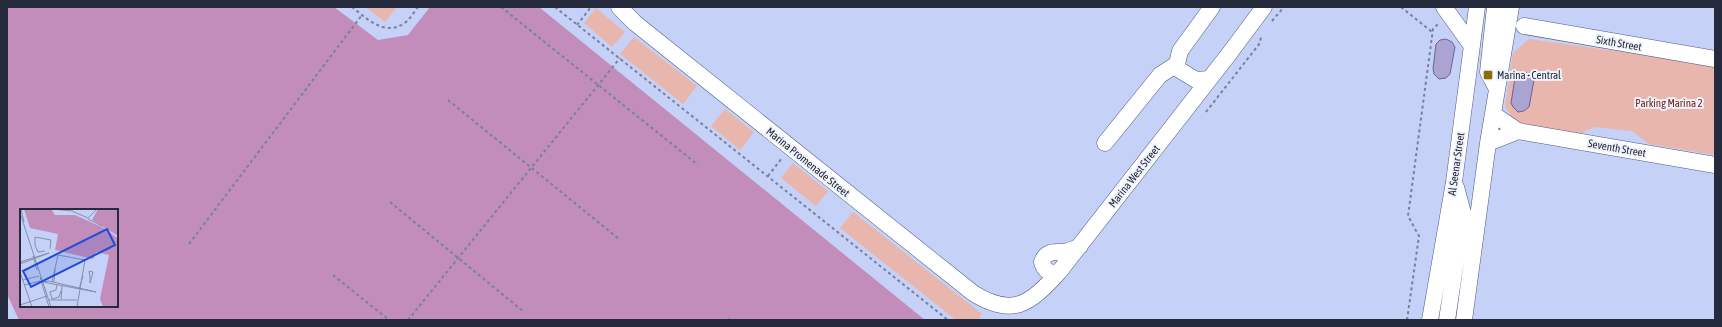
<svg xmlns="http://www.w3.org/2000/svg" width="1722" height="327" viewBox="0 0 1722 327" font-family="'Asap Condensed',sans-serif">
<style>
.green{fill:#e8b6ac}
.water{fill:#c28dba;fill-rule:evenodd}
.building{fill:#aba4d3;stroke:#6b6490}
.lines{fill:none;stroke-linecap:round;stroke-linejoin:round}
.minor-casing{stroke:#4e5a83;stroke-width:17}
.path{stroke:#77809c;stroke-width:2;stroke-dasharray:3 3;stroke-linecap:butt}
.minor{stroke:#fff;stroke-width:16}
.poi-dot{fill:#876d0b;stroke:#eff3fc;stroke-width:1.5}
.labels{text-anchor:middle;dominant-baseline:central;stroke-width:4;stroke-linejoin:round;paint-order:stroke}
.street-label{font-size:11px;fill:#252a3c;stroke:#eff3fc}
.poi-label{font-size:11px;fill:#252a3c;stroke:#eff3fc;text-anchor:start}
.park-label{font-size:11px;fill:#782518;stroke:#eff3fc}
.inset-road{fill:none;stroke:#858eac;stroke-width:1}
.view{fill:#1d4ed8;fill-opacity:0.15;stroke:#1d4ed8;stroke-width:2}
.inset-edge{fill:none;stroke:#252a3c;stroke-width:2}
</style>
<rect width="100%" height="100%" fill="#c5d1f7"/>
<path class="green" d="M366 7H397L385 22Z
M596 8 625 32 612 47 584 23Z
M634 37 697 86 683 104 620 54Z
M1529 39 1715 65V155L1649 144 1632 131 1595 127 1577 135 1515 123 1505 106 1513 53Z
M725 109 754 132 740 150 711 126Z
M793 163 828 191 816 206 781 178Z
M853 212 982 314 978 320H956L840 228Z"/>
<path class="water" d="M7 7H334L378 40 408 35 430 7H539L925 320H19L7 294ZM21 210H117V306H21Z"/>
<path class="building" d="M1446 39 1452 42 1455 47 1450 74 1446 78 1439 79 1434 74 1433 69 1436 44 1440 40Z
M1525 72 1531 76 1534 80 1529 107 1524 111 1518 112 1513 107 1511 103 1515 78 1519 73Z"/>
<g class="lines">
<defs>
<path id="minor" d="M619 7 635 23 655 39 973 293C1013 318 1030 304 1059 272L1229 54 1264 7
M1444 7 1472 46
M1495 7 1488 72 1497 89
M1524 26 1715 59
M1209 79 1196 80 1178 69 1177 64 1180 51 1212 7
M1493 114 1518 131 1715 165
M1105 143 1160 75 1177 64
M1488 143 1518 131
M1059 272C1050 274 1044 271 1042 262 1047 248 1057 254 1068 251 1072 250 1076 248 1080 246
M1430 320 1454 182 1477 7
M1447 320 1463 213 1456 187
M1464 320 1488 143 1511 7"/>
</defs>
<use href="#minor" class="minor-casing"/>
<path class="path" d="M352 7C366 18 384 36 403 24 409 21 414 12 418 7
M501 7 698 165
M555 7 948 320
M1401 7 1432 32
M1272 21 1284 7
M577 25 591 7
M448 100 619 239
M1206 112 1260 43 1261 36
M768 176 782 158
M390 202 524 312
M189 244 362 15
M333 275 389 320
M728 319 730 320
M408 320 620 58
M1407 320 1419 236 1408 216 1433 29 1439 23"/>
<use href="#minor" class="minor"/>
</g>
<rect class="poi-dot" x="1483" y="70" width="10" height="10" rx="2"/>
<g class="labels">
<g class="street-label">
<text transform="translate(1619 43) rotate(10)">Sixth Street</text>
<text transform="translate(1617 148) rotate(10)">Seventh Street</text>
<text transform="translate(808 162) rotate(39)">Marina Promenade Street</text>
<text transform="translate(1456 164) rotate(-82)">Al Seenar Street</text>
<text transform="translate(1134 176) rotate(-52)">Marina West Street</text>
</g>
<g class="poi-label">
<text x="1497" y="75">Marina - Central</text>
</g>
<g class="park-label">
<text x="1669" y="103">Parking Marina 2</text>
</g>
</g>
<g transform="translate(20 209)">
<rect width="98" height="98" fill="#c5d1f7"/>
<path d="M4 0H31L35 6H55L84 19 96 28 98 30V98H83L80 90 89 46 76 43 73 50 35 41 38 25 10 19ZM78 0H98V27L72 11Z" fill="#c28dba"/>
<path class="inset-road" d="M1 0 4 13M33 0 52 2 68 9 77 0M0 4 31 98M68 10 82 17M15 36V28L31 31 30 40M15 36 18 43 25 42M13 47 17 61M0 53 29 44 0 55M69 62 73 63 70 74V68ZM0 63 12 98M20 68 29 98M3 71 19 67M21 73 29 72 76 83 23 73M32 73 38 46 65 51 57 98M34 73 35 60M4 76 20 72M37 76 36 81 30 83 32 90 39 88 41 82M59 80 63 67M41 90 42 77M29 91H57M0 96 27 87"/>
<path class="view" d="M87 20 95 36 11 78 3 62Z"/>
<rect width="98" height="98" class="inset-edge"/>
</g>
<rect width="1722" height="327" fill="none" stroke="#252a3c" stroke-width="16"/>
</svg>
